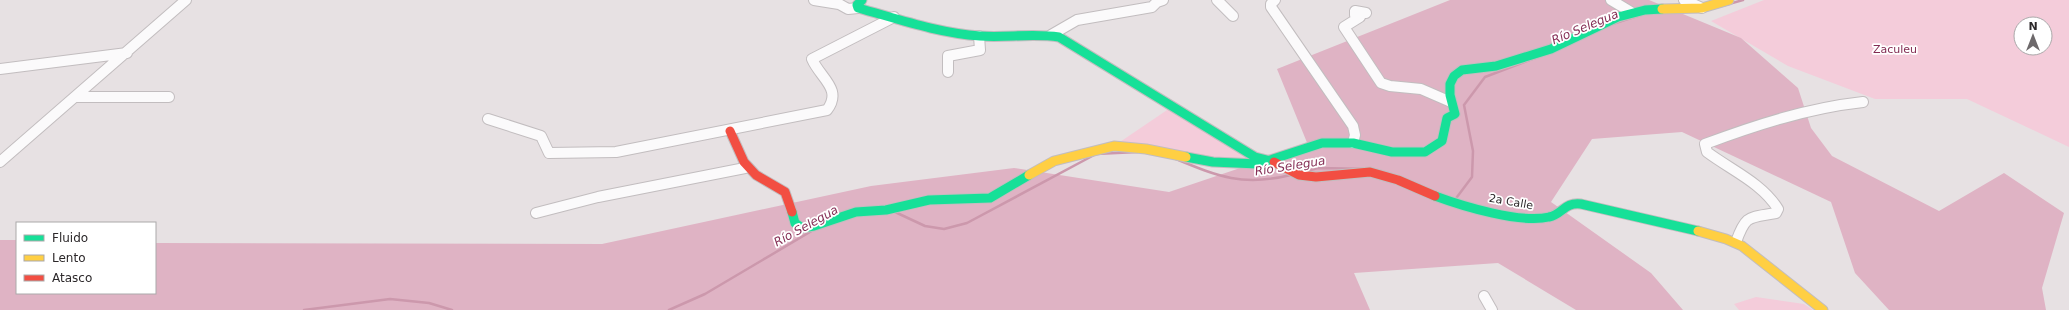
<svg xmlns="http://www.w3.org/2000/svg" width="2069" height="310" viewBox="0 0 2069 310" font-family="'DejaVu Sans',sans-serif">
<style>
.green{fill:#f4ccda;fill-rule:evenodd}
.forest{fill:#dfb3c4}
.lines{fill:none;stroke-linecap:round;stroke-linejoin:round}
.stream{stroke:#cc98ac;stroke-width:2.5}
.street-casing{stroke:#c2bdbf;stroke-width:12}
.fast-casing{stroke:#c2bdbf;stroke-width:11}
.slow-casing{stroke:#c2bdbf;stroke-width:11}
.jam-casing{stroke:#c2bdbf;stroke-width:11}
.street{stroke:#fbfafb;stroke-width:10}
.fast{stroke:#16e098;stroke-width:9}
.slow{stroke:#ffcf43;stroke-width:9}
.jam{stroke:#f24e42;stroke-width:9}
.labels{text-anchor:middle;dominant-baseline:central;stroke-width:3.5;stroke-linejoin:round;paint-order:stroke}
.park-label{font-size:11px;fill:#822b52;stroke:#fff}
.street-label{font-size:11px;fill:#2c282a;stroke:#fff}
.water-label{font-size:12px;font-style:italic;fill:#852e55;stroke:#fff}
</style>
<rect width="100%" height="100%" fill="#e7e1e3"/>
<path class="green" d="M1764 0H2069V147L1967 99H1875L1788 66 1711 21ZM2021 24H2045V48H2021Z
M1173 106 1255 157 1251 162H1215L1114 146Z
M1756 297 1804 304 1813 310H1739L1734 304Z"/>
<path class="forest" d="M1450 0H1649L1741 38 1798 88 1811 128 1832 156 1939 211 2004 173 2064 213 2042 288 2046 310H1889L1855 273 1831 202 1682 132 1592 139 1551 202 1651 273 1683 310H1576L1498 263 1354 273 1370 310H0V240H17V293H155V243L602 244 871 186 1014 168 1169 192 1308 145 1277 69Z"/>
<g class="lines">
<path class="stream" d="M1704 11 1743 0
M1558 49 1606 26 1653 11
M1171 157C1217 176 1241 187 1291 175
M1302 172 1318 168 1372 169
M1454 201 1472 177 1473 151 1464 105 1485 77 1551 52
M895 212 925 226 944 229 967 223 1096 154 1138 152
M304 310 390 299 429 303 452 310
M669 310 705 294 815 229"/>
<defs>
<path id="street" d="M814 0 839 4 848 9 858 8
M1217 0 1233 16
M1275 0 1271 4V7L1353 126 1355 135 1353 143
M1611 0 1631 12
M1684 0 1702 8
M1366 13 1355 11V15L1360 17 1344 27 1381 83 1390 86 1421 89 1451 102
M1051 35 1077 20 1152 7 1157 2 1163 0
M0 69 127 53
M948 72V56L980 50 979 36
M75 97H169
M488 119 541 136 549 153 616 152 827 110C843 89 820 78 812 59L894 17
M0 162 186 0
M536 213 598 197 745 168
M1736 242C1746 214 1749 218 1776 213L1778 209C1762 183 1731 170 1707 152L1705 144C1756 125 1808 108 1863 102
M1484 296 1492 310"/>
<path id="fast" d="M862 0 857 5 858 8C898 19 938 33 980 36 1006 38 1032 33 1059 37L1255 157 1274 162
M1186 157 1213 162 1258 164 1322 143H1353L1392 152H1425L1442 141 1447 118 1455 114 1450 95V84L1454 76 1462 70 1496 66 1551 49 1618 17 1645 10 1662 9
M1435 196C1462 206 1521 224 1549 217 1563 214 1564 202 1581 204L1698 231
M792 212 795 223 802 228 814 226 856 212 886 210 929 200 990 198 1029 175"/>
<path id="slow" d="M1662 9 1702 8 1729 0
M1029 175 1054 161 1114 146 1146 149 1186 157
M1698 231 1726 239 1742 246 1823 310"/>
<path id="jam" d="M730 131 744 162 756 175 785 192 792 212
M1274 162 1299 175 1316 177 1370 172 1398 180 1435 196"/>
</defs>
<use href="#street" class="street-casing"/>
<use href="#fast" class="fast-casing"/>
<use href="#slow" class="slow-casing"/>
<use href="#jam" class="jam-casing"/>
<use href="#street" class="street"/>
<use href="#fast" class="fast"/>
<use href="#slow" class="slow"/>
<use href="#jam" class="jam"/>
</g>
<g class="labels">
<g class="park-label">
<text x="1895" y="49">Zaculeu</text>
</g>
<g class="street-label">
<text transform="translate(1511 202) rotate(10)">2a Calle</text>
</g>
<g class="water-label">
<text transform="translate(1585 27) rotate(-23)">Río Selegua</text>
<text transform="translate(1290 166) rotate(-9)">Río Selegua</text>
<text transform="translate(806 226) rotate(-29)">Río Selegua</text>
</g>
</g>
<rect x="16" y="222" width="140" height="72" fill="#ffffff" stroke="#aba9aa"/>
<rect x="24" y="235" width="20" height="6" fill="#16e098" stroke="#aba9aa"/>
<text x="52" y="242" font-size="12" fill="#2c282a">Fluido</text>
<rect x="24" y="255" width="20" height="6" fill="#ffcf43" stroke="#aba9aa"/>
<text x="52" y="262" font-size="12" fill="#2c282a">Lento</text>
<rect x="24" y="275" width="20" height="6" fill="#f24e42" stroke="#aba9aa"/>
<text x="52" y="282" font-size="12" fill="#2c282a">Atasco</text>
<g transform="translate(2033 36)"><circle r="19" fill="#ffffff" stroke="#aba9aa"/>
<path d="M0-3L7 15L0 10L-7 15Z" fill="#6d696b"/>
<text y="-6" font-size="11" font-weight="bold" text-anchor="middle" fill="#2c282a">N</text>
</g>
</svg>
